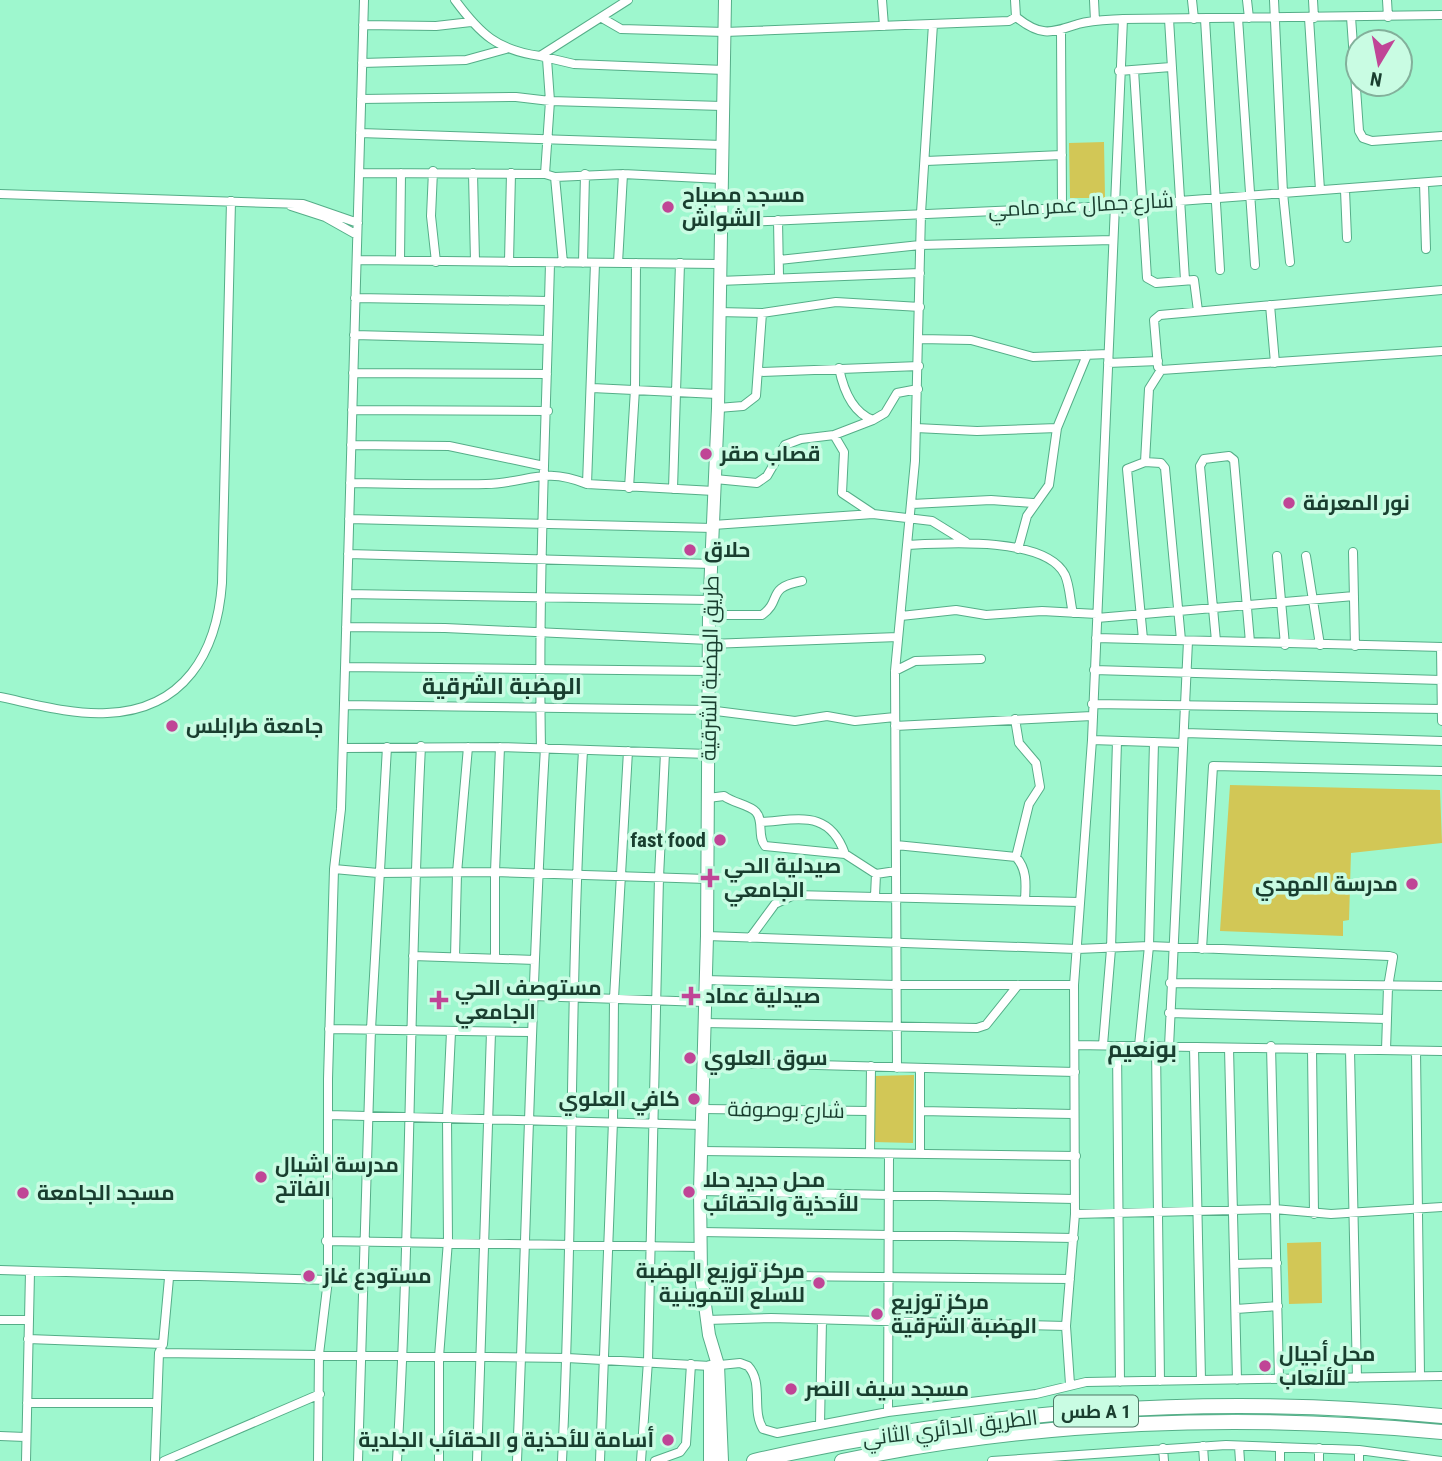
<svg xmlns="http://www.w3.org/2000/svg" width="1442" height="1461" viewBox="0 0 1442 1461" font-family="'Roboto Condensed',Cairo,sans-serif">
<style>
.green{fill:#d2c756}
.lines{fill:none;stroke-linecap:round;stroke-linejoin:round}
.street-casing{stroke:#55ae88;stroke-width:10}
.primary-casing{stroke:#55ae88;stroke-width:14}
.highway-casing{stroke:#55ae88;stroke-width:16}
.street{stroke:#fff;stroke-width:8}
.primary{stroke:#fff;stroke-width:12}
.highway{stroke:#fff;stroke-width:14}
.poi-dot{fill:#c04596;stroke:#c9fce3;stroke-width:2.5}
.labels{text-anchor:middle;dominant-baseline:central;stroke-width:7;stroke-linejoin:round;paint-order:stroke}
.shield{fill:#c9fce3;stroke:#4e7765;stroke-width:2}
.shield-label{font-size:19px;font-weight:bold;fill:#193e2f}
.poi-label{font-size:21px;font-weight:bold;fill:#193e2f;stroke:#c9fce3;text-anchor:start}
.street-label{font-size:21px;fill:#193e2f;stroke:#c9fce3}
.neighbourhood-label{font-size:23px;font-weight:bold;fill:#193e2f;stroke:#c9fce3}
</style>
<rect width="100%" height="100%" fill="#9ef7ce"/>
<path class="green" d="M1104 142 1105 198H1070L1069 143Z
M1230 785 1440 790 1442 843 1351 853 1349 920 1343 921V936L1220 931Z
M914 1075 913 1143 873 1142 874 1076Z
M1321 1242 1322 1303 1289 1304 1287 1243Z"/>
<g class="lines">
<defs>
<path id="street" d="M455 0C480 34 497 50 540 56L628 0
M882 0 884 26
M1094 0 1095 21
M1192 0 1194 19
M1247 0 1249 18
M1274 0 1283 193 1290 262
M1313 0 1314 18
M1387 0 1388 17
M1016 17C1041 37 1050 33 1078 24 1092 20 1108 20 1123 19L1442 15
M1351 17 1359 131 1363 138 1372 141 1442 136
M602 18 621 29 725 32 1009 21 1016 17 1015 0
M1238 18 1255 265
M1309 18 1320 190
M1169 19 1185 280
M1205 19 1220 270
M363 25 436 26 471 22
M1061 31 1062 206
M540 56 574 64 724 70
M362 63 466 60 506 49
M1134 70 1147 278 1156 283 1194 280 1198 311
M1119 71 1171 67
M361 99 516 97 550 101 722 106
M360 133 722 145
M926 161 1062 155
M433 171 431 216 436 262
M359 173 545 174 555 177 623 174 721 179
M473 173 475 261
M545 174 550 101 547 59
M555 177 563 263
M1424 183 1426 249
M1345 190 1347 238
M0 194 303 204 358 223
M291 206 325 217 357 235
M778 220 779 276
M720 223 1113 206 1442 181
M357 260 719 264
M400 260 401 173
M779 260 920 245 1112 240
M509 262 511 173
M583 263 585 174
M595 263 587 484 714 491
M618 263 623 174
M719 281 920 273
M1442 290 1160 315 1154 320 1158 367 1161 370 1442 351
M355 298 549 301
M1270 305 1275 363
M718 312 762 313 836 302 920 307
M354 335 548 340
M920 339 971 340 1033 357 1108 354
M1108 363 1158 361
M839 368C843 388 851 412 873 420L885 413 897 393 918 389
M759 372 919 366
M353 373 547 374
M592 388 717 394
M718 408 743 406 756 396 762 313
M352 410 548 411
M916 428 977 431 1057 428 1087 355
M834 435 844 452 842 493 872 513
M351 445 449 446 544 466
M1145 462 1149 389 1161 370
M715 479 757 483 767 476 785 445 801 439 834 435 873 420
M350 483C396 484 441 485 486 484 529 483 542 466 587 484
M629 488 635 389 636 263
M673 489 680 263
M912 504 991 500 1033 503
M349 519 713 528
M713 525 873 514 932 521 966 542
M909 545C944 543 1046 536 1065 575 1070 586 1070 602 1073 613
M1018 549 1027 516 1049 485 1057 428
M1353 552 1355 646
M348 554 712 564
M1277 556 1285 645
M1306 556 1320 645
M347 594 710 600
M709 615H762C783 600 765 588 802 581
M901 616 956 610 986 615 1042 611 1097 614
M1097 618 1354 596
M346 627 445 628 709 640
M1096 638 1442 647
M1143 639 1127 469 1145 462 1161 463 1165 468 1181 640
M1216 641 1200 466 1204 459 1229 456 1234 460 1250 642
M709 644 898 637
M1441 647 1442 721
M345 667 709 671
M1094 670 1441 680
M895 671 915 661 981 659
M0 697C34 704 72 715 107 713 184 710 217 653 222 583L231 201
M1092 704 1442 709
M344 705 708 710 795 721 827 716 855 721 895 717
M1015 719 1019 743 1036 763 1040 787 1029 804 1016 857
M895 726 1092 716
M1185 733 1442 741
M1092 740 1182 743
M343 748 500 747 708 754
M541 748C538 586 546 425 550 263
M708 798 724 796C733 803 750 805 756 812 764 821 757 836 765 846L845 854 876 874 896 871
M760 822C799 820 829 809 845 854
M896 845 1016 857C1027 869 1026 884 1025 900
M334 869 378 873 495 872 707 879
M875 896 876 874
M707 936 1077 949 1149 946 1389 956 1393 957 1388 987 1386 1050
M750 938 775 904 794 895 1080 902
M1202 949 1213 766 1442 771
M413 956 535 960
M455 957 457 873 468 747
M495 958V872L500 747
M704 980 896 985H1074
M1170 983 1442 986
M533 996 704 1002
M1169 1013 1386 1019
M703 1023 977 1028 986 1025 1018 985
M329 1029 531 1032
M1075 1045 1442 1051
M1103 1045 1111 949 1117 741
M1117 1046 1120 1382
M1139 1046 1149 946 1154 742
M1156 1046 1160 1381
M1271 1046 1279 1378
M1169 1047 1188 641
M1194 1048 1201 1380
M1229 1048 1237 1380
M1312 1049 1314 1214
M1350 1050 1357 1378
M1416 1051 1420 1376
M702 1062 1075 1072
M897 1068 895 671 915 461 921 213 933 24
M920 1070V1152
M702 1109 870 1111
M921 1111 1073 1114
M328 1115 702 1125
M701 1151 1076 1156
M870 1152 871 1066
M700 1191 1075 1199
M1075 1214 1274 1209 1331 1214 1442 1207
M700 1232 1074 1238
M326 1241 700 1247
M1235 1264 1277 1263
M0 1270 328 1280
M701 1275 1070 1279
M1236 1309 1278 1306
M0 1320H28
M707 1320 771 1318 1066 1326
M28 1339 163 1344
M159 1353 567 1358 710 1366 740 1363 748 1366C764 1383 751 1410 763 1429L777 1433 888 1412 1036 1394 1086 1382 1442 1376
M1070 1384 1066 1326 1075 1214 1074 985 1092 740 1123 19
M27 1403H157
M888 1412 889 1154
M820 1424 822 1320
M0 1436 25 1437
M1203 1446 1204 1461
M1239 1446 1240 1461
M1280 1447V1461
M1163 1448 1164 1461
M1319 1448V1461
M1359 1450V1461
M26 1461 30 1272
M155 1461 159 1353 163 1344 169 1278
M164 1461 320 1394
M318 1461 319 1354 328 1280V1079L334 869 341 809 364 0
M358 1461 371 1029 387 747
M397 1461C411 1223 409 985 421 746
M439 1461V1357L448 1241 447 1118 451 1032
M477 1461 491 1032
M517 1461C527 1223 531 986 545 748
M562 1461C574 1224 569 988 583 751
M600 1461 613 1121 614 998 628 751
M641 1461 648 1361 659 877 665 753
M655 1461 680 1452 686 1444 691 1364
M992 1461 1226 1445 1359 1450 1441 1461"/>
<path id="primary" d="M710 1461V1367
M722 1461 718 1365 709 1335 701 1275 700 1191 707 936 709 615 718 408 725 0"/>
<path id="highway" d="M754 1461C978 1410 1213 1393 1442 1416
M842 1461C1037 1420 1244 1413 1442 1432"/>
</defs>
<use href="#street" class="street-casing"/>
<use href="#primary" class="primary-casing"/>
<use href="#highway" class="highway-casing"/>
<use href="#street" class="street"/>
<use href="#primary" class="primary"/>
<use href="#highway" class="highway"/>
</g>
<g class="poi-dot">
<circle cx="668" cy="207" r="7"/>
<circle cx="706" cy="454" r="7"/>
<circle cx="1289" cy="503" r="7"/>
<circle cx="690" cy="550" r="7"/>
<circle cx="172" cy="726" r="7"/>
<circle cx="720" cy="840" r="7"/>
<path d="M706.5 867.5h7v7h7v7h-7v7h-7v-7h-7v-7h7z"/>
<circle cx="1412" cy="884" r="7"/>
<path d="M687.5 985.5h7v7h7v7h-7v7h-7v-7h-7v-7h7z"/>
<path d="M435.5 989.5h7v7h7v7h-7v7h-7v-7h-7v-7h7z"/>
<circle cx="690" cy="1058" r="7"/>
<circle cx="694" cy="1099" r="7"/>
<circle cx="261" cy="1177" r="7"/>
<circle cx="689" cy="1192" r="7"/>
<circle cx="23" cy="1193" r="7"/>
<circle cx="309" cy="1276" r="7"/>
<circle cx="819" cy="1283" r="7"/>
<circle cx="877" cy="1314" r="7"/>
<circle cx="1265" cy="1366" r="7"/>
<circle cx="791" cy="1389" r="7"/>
<circle cx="668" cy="1440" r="7"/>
</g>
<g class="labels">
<rect class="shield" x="1054" y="1395.5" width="84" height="31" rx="5"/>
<g class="shield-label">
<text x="1096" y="1411">طس A 1</text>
</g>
<g class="poi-label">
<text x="682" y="195">مسجد مصباح<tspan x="682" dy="24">الشواش</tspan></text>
<text x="720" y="454">قصاب صقر</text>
<text x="1303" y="503">نور المعرفة</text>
<text x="704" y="550">حلاق</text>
<text x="186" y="726">جامعة طرابلس</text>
<text x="706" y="840" text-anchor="end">fast food</text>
<text x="724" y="866">صيدلية الحي<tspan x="724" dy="24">الجامعي</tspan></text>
<text x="1398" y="884" text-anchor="end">مدرسة المهدي</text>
<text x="455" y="988">مستوصف الحي<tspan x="455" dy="24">الجامعي</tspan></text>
<text x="705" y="996">صيدلية عماد</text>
<text x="704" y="1058">سوق العلوي</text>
<text x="680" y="1099" text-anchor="end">كافي العلوي</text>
<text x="275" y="1165">مدرسة اشبال<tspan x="275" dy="24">الفاتح</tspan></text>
<text x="703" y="1180">محل جديد حلا<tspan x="703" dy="24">للأحذية والحقائب</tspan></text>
<text x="37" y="1193">مسجد الجامعة</text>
<text x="805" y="1271" text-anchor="end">مركز توزيع الهضبة<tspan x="805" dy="24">للسلع التموينية</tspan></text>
<text x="323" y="1276">مستودع غاز</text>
<text x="891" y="1302">مركز توزيع<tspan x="891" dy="24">الهضبة الشرقية</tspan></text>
<text x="1279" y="1354">محل أجيال<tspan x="1279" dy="24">للألعاب</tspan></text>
<text x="805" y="1389">مسجد سيف النصر</text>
<text x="654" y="1440" text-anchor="end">أسامة للأحذية و الحقائب الجلدية</text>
</g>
<g class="street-label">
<text transform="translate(1081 205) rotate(-3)">شارع جمال عمر مامي</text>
<text transform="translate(710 668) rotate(-89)">طريق الهضبة الشرقية</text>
<text transform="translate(786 1110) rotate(1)">شارع بوصوفة</text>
<text transform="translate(950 1428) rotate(-7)">الطريق الدائري الثاني</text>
</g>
<g class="neighbourhood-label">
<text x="502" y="686">الهضبة الشرقية</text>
<text x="1142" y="1049">بونعيم</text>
</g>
</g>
<g transform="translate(1379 63) rotate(190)"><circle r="33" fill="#c9fce3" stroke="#83b09b" stroke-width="2"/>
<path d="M0-5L12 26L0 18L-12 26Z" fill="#c04596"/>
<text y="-10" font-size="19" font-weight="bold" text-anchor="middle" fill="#193e2f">N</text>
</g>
</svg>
